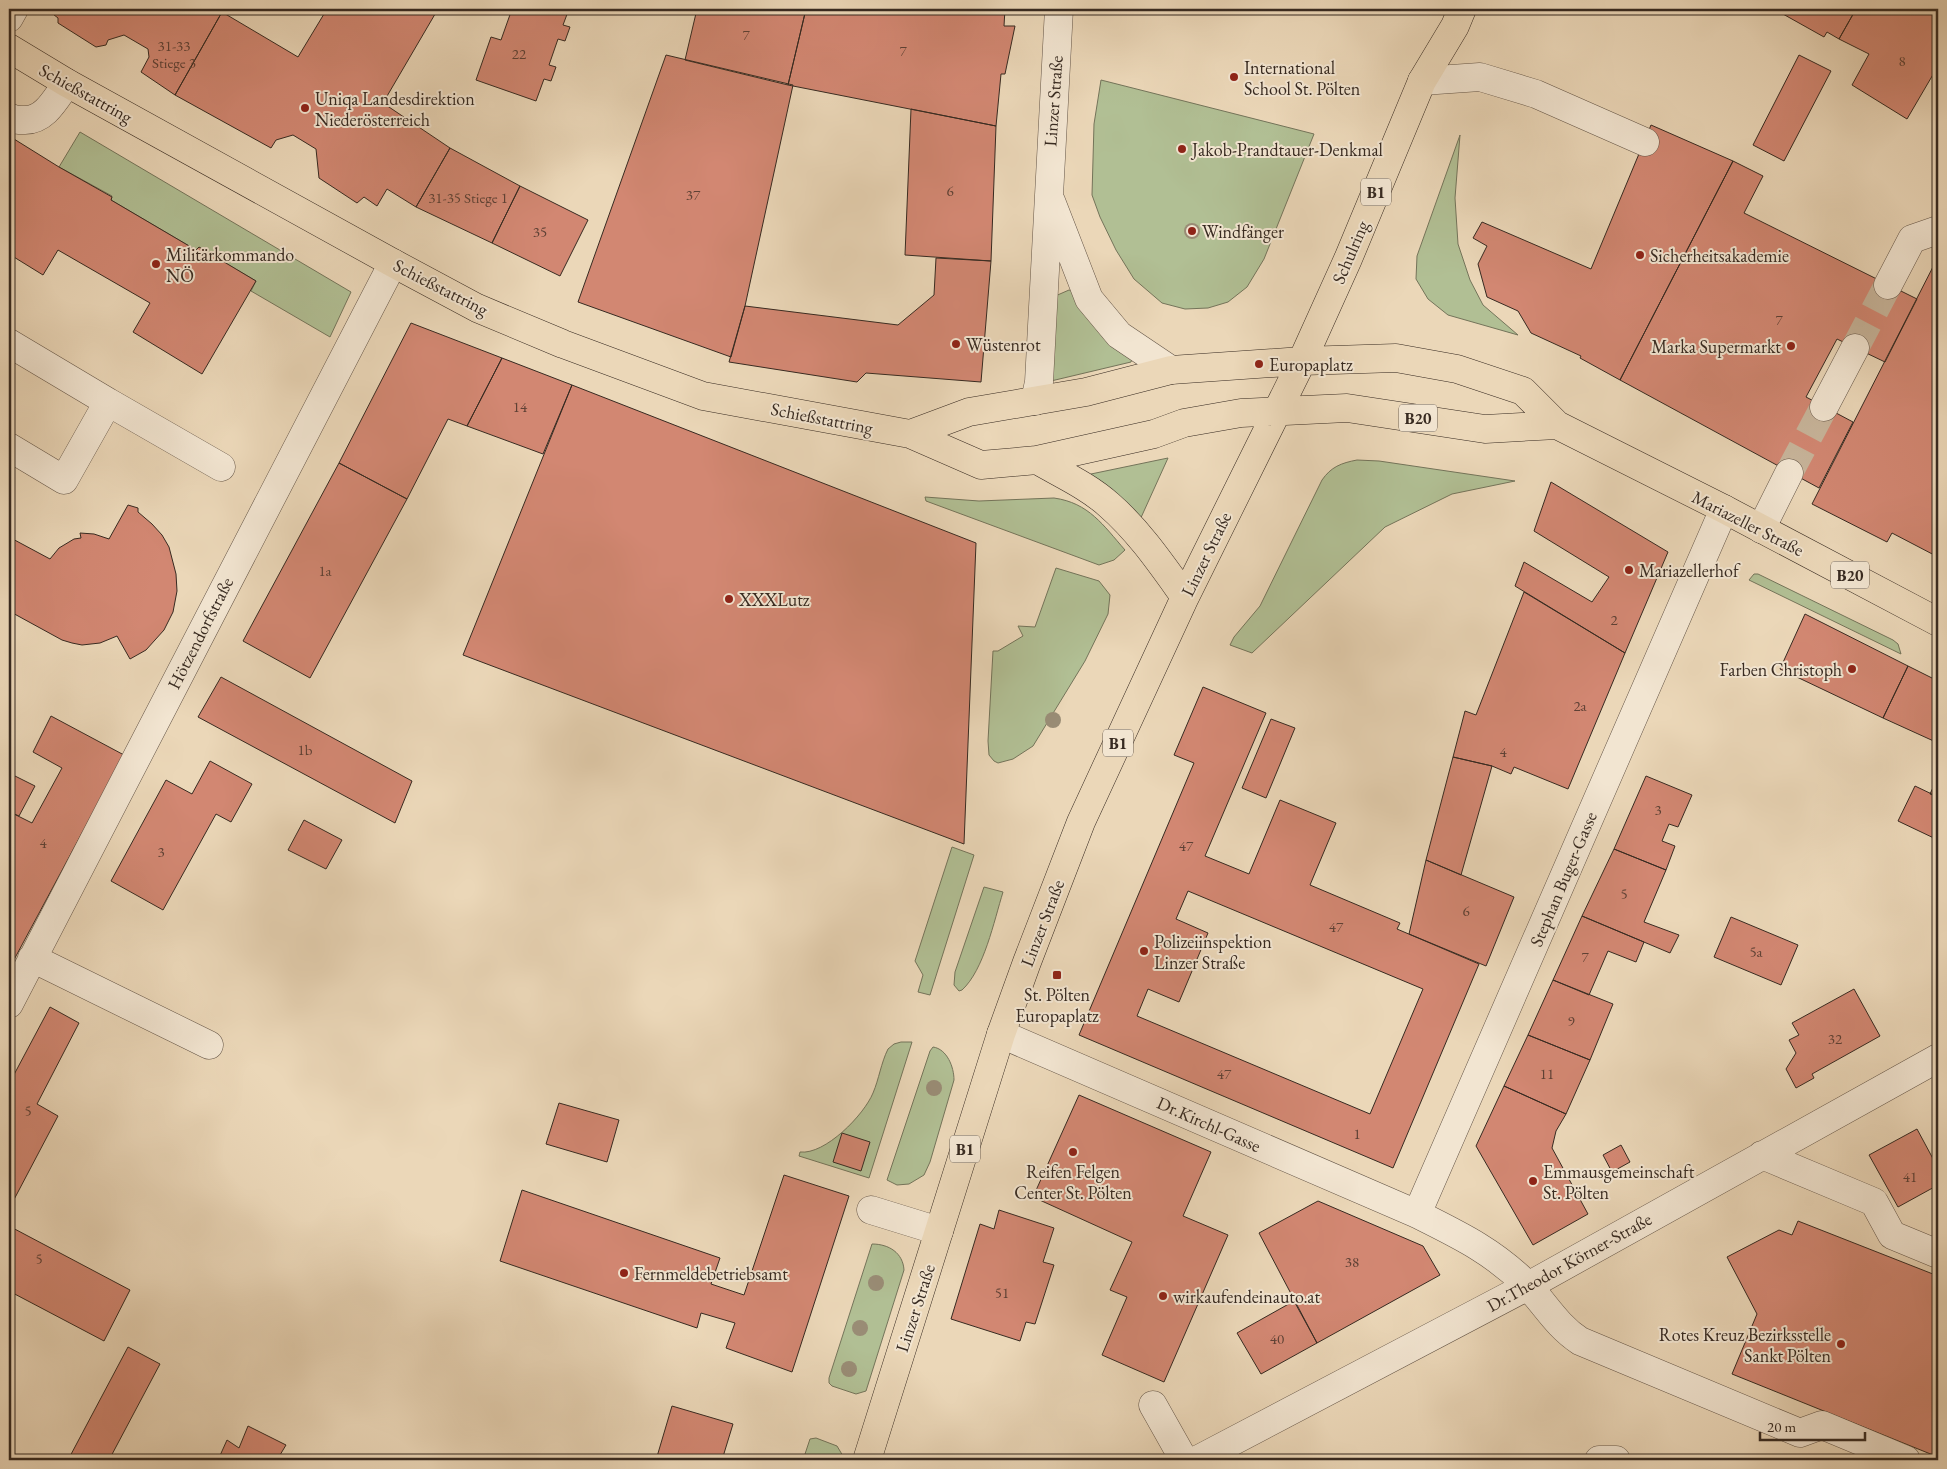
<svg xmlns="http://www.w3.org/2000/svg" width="1947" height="1469" viewBox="0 0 1947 1469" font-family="'EB Garamond',serif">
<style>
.green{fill:#b1bf94;stroke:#74745a}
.building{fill:#d28772;stroke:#372a21;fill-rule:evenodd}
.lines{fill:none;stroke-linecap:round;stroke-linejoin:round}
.minor-tunnel{stroke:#c7b49a;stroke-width:28;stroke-dasharray:28 14;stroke-linecap:butt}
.minor-casing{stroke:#645547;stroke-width:29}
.major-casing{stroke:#372a21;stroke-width:29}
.minor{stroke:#f2e5d1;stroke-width:28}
.major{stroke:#ebd7b8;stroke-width:28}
.tree{fill:#998c75}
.poi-dot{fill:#8f2418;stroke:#f2e5d1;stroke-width:2}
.labels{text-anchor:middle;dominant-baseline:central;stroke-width:4;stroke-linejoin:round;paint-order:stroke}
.number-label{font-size:15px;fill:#5e4135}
.shield{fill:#f2e5d1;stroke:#6f6256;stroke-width:1}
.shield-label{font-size:16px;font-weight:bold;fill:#372a21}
.poi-label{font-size:18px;fill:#372a21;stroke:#f2e5d1;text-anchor:start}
.street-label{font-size:18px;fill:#372a21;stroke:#f2e5d1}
</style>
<rect width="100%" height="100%" fill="#ebd7b8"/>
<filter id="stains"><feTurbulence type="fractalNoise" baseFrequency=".004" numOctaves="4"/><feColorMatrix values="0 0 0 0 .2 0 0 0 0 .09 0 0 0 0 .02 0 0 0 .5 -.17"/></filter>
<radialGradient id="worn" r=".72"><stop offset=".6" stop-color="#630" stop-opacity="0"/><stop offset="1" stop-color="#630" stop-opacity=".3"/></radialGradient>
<path class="green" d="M1101 80 1314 134 1264 259 1247 287 1228 302 1208 308 1185 309 1162 303 1134 279 1116 250 1100 217 1092 195 1094 124Z
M80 132 351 292 330 337 251 291 256 281 200 248 196 250 111 200 112 196 59 167Z
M1460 135 1455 198 1458 244 1470 280 1483 305 1518 335 1448 315 1428 299 1416 279 1417 256Z
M1069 290 1073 291C1089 324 1101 338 1132 359L1131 362 1051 381 1053 297Z
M1168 458 1139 522 1089 477 1091 474Z
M1357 460 1379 461 1515 481 1452 494 1385 527 1252 653 1230 645 1234 637 1260 606 1322 480C1331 467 1341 463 1357 460Z
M925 497 979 501 1054 498C1089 503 1103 525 1125 550L1114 560 1099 565 926 501Z
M1056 568 1099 581 1110 595 1108 614 1085 661 1033 746 1013 759 998 763 994 761 989 755 988 741 993 651H998L1023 636 1018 626 1035 627Z
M1754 574H1758L1893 640 1898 644 1901 654 1749 580Z
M952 847 974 855 930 995 918 992 923 975 915 961Z
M984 887 1003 892C994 921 984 970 962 990L959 991 954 985 955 972Z
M901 1042H912L869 1178 799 1156 800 1152C825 1155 864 1115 873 1093 879 1079 881 1063 888 1049L894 1044Z
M933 1047C947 1049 954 1067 954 1080L930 1162 924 1175 909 1184 897 1185 887 1180 930 1051Z
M872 1244C889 1244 903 1253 904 1270L866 1391 856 1394 832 1386 829 1383V1378Z
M816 1438 837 1446 843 1456 842 1460H803L810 1439Z"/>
<path class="building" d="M50 9H216L222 12 175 95 141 72 149 57 148 49 124 35 108 40 106 45 96 47 58 23V18L49 11Z
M327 9H438L383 103 450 148 416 207 387 189 377 206 364 197 357 203 319 178 316 149 293 135 276 140 271 148 175 95 222 12 298 57Z
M512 9H569L563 25 570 27 565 41 558 39 549 65 556 67 551 81 544 79 536 101 476 80 491 37 501 40Z
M697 9H806L788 85 685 60Z
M806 9H1005L1004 26H1015L1005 74H1001L996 126 788 85Z
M1774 9H1856L1839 39 1827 32 1824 37Z
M1856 9H1938V66L1907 119 1852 85 1869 54 1839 39Z
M666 55 793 85 745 306 731 357 578 302Z
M1799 55 1831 71 1784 161 1753 145Z
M911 109 996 126 991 261 905 255Z
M1651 125 1733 161 1620 380 1580 358 1581 356 1531 333 1518 311 1487 297 1478 264 1487 246 1473 238 1482 222 1591 269Z
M14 139 59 167 112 197 111 200 196 250 199 247 256 281 202 374 133 332 150 303 58 250 43 275 9 254V140L12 142Z
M450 148 520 186 492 243 416 207Z
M1733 161 1763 176 1744 213 1917 299 1885 362 1837 339 1806 397 1853 422 1819 488 1620 380Z
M520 186 588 220 560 276 492 243Z
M1938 257V557L1892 533 1887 542 1812 504Z
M936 258 991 261 981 382 866 373 857 382 729 362 745 306 898 325 934 295Z
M411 323 502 358 467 426 448 419 407 499 339 463Z
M502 358 572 385 543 454 467 426Z
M572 385 976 543 964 844 463 655Z
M339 463 407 499 310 678 243 641Z
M1551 482 1668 552 1625 653 1515 586 1524 562 1592 602 1609 577 1534 531Z
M128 505 138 508V512L152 524 162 535 169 547 176 574 177 591 173 612 164 630 146 650 130 659 117 636 100 643 82 645 72 643 62 640 9 611V537L50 559 59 548 74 539 81 538 80 533 94 534 109 539Z
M1524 592 1625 653 1568 789 1514 767 1511 774 1492 766 1453 757 1465 711 1476 715Z
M1805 614 1908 666 1883 718 1780 669Z
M1908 666 1938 681V743L1883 718Z
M221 677 412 781 395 823 198 717Z
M1203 687 1266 713 1205 856 1249 874 1280 800 1336 823 1310 885 1400 923 1397 929 1479 964 1393 1168 1079 1035 1194 763 1174 755ZM1188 891 1423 989 1370 1114 1137 1016 1148 989 1179 1002 1208 933 1176 919Z
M51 716 124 755 9 969V866L11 862 9 860V819L12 813 32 823 62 768 33 752Z
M1271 719 1295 728 1266 798 1242 788Z
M1453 757 1492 766 1461 875 1426 860Z
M210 761 252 784 231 822 216 814 163 910 111 881 166 780 192 794Z
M9 773 35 786 19 816 12 813 9 819Z
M1646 776 1692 795 1678 827 1669 824 1662 841 1675 846 1666 870 1614 849Z
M1938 777V797L1930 794Z
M1915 786 1938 797V840L1898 821Z
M304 820 342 840 326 869 288 850Z
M1614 849 1666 870 1644 922 1679 935 1670 953 1582 916Z
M1426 860 1514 897 1486 966 1409 934Z
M1582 916 1644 942 1636 962 1608 951 1589 995 1553 980Z
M1731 917 1798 945 1781 985 1714 957Z
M1553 980 1613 1004 1590 1060 1528 1035Z
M1854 989 1880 1036 1812 1074 1814 1078 1796 1088 1786 1069 1796 1053 1789 1040 1799 1035 1792 1023Z
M50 1007 79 1023 37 1104 58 1116 9 1209V1084Z
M1528 1035 1590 1060 1566 1114 1504 1086Z
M1504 1086 1566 1114 1556 1131 1552 1148 1588 1214 1533 1245 1476 1146Z
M1079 1095 1211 1152 1183 1216 1228 1235 1164 1382 1102 1355 1127 1297 1110 1290 1132 1242 1033 1197Z
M559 1103 619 1120 607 1162 546 1144Z
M1917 1129 1938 1168V1185L1898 1207 1869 1155Z
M842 1133 870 1142 861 1171 833 1162Z
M1621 1145 1630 1162 1612 1172 1603 1155Z
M784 1175 849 1196 792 1372 726 1348 735 1323 701 1313 697 1328 500 1261 522 1190 720 1258 711 1284 744 1295Z
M1318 1201 1423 1246 1440 1275 1317 1343 1259 1233Z
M999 1210 1054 1228 1043 1262 1054 1265 1035 1324 1026 1322 1020 1341 951 1319 980 1224 994 1229Z
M1798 1221 1938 1276V1457L1732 1374 1757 1314 1727 1257 1779 1230 1792 1235Z
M9 1226 130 1290 104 1341 9 1291Z
M1294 1301 1317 1343 1261 1374 1237 1333Z
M128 1347 160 1364 109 1460H68Z
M672 1406 733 1424 722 1460H656Z
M248 1426 286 1445 277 1460H218L227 1440 239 1448Z"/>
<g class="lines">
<path class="minor-tunnel" d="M1855 348 1888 285
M1789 473 1824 407"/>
<defs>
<path id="minor" d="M9 18 14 9
M1422 81 1480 77 1536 94 1645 142
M9 117C14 120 18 120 24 120 45 121 56 98 67 83
M1051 201 1089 299 1119 335 1171 370
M1888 285 1912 239 1938 230
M9 343 108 402
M1035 401 1039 382 1059 9
M1824 407 1855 348
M9 447 64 480 108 402 221 467
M1761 529 1789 473
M32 958 209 1045
M9 1004 393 263
M1001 1034 1417 1214C1459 1235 1493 1251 1527 1285 1545 1304 1557 1326 1580 1341L1800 1433 1822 1425 1906 1460
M1762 1155 1874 1202 1892 1235 1938 1254
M871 1210 939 1231
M1417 1214 1724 509
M1153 1405 1184 1460
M1197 1460 1528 1286 1938 1058
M1599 1460H1616"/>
<path id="major" d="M9 48 67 83 393 263 477 308 563 344 703 396 910 434 981 465 1037 460 1154 434 1184 423 1241 413 1347 408 1485 429 1557 425
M910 434 969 412 1086 392 1171 370 1302 361 1396 358 1457 369 1523 391 1557 425 1724 509 1938 622
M1037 460C1061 474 1088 486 1109 505 1139 531 1162 565 1185 597
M867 1460 1001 1034 1027 962 1081 822 1185 597 1302 361 1348 259 1422 81 1455 26 1462 9"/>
</defs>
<use href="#minor" class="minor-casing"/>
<use href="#major" class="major-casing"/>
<use href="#minor" class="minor"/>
<use href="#major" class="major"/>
</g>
<g class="tree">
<circle cx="1192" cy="231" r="8"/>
<circle cx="1053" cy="720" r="8"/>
<circle cx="934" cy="1088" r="8"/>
<circle cx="876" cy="1283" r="8"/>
<circle cx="860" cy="1328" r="8"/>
<circle cx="849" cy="1369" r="8"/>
</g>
<g class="poi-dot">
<circle cx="1234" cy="77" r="5"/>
<circle cx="305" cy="108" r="5"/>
<circle cx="1182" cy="149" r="5"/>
<circle cx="1192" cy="231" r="5"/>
<circle cx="1640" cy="255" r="5"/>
<circle cx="156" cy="264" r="5"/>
<circle cx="956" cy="344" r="5"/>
<circle cx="1791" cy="346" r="5"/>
<circle cx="1259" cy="364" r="5"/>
<circle cx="1629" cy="570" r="5"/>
<circle cx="729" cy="599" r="5"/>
<circle cx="1852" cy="669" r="5"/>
<circle cx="1144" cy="951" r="5"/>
<rect x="1052" y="970" width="10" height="10" rx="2.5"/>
<circle cx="1073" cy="1152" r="5"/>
<circle cx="1533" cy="1181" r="5"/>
<circle cx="624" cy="1273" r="5"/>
<circle cx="1163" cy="1296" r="5"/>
<circle cx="1841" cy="1344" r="5"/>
</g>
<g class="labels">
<g class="number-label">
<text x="746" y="34">7</text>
<text x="174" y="45">31-33<tspan x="174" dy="17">Stiege 3</tspan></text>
<text x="903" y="50">7</text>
<text x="519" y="53">22</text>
<text x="1902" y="60">8</text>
<text x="950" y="190">6</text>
<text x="693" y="194">37</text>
<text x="468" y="197">31-35 Stiege 1</text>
<text x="540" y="231">35</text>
<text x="1779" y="319">7</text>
<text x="520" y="406">14</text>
<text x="325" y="570">1a</text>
<text x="1614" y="619">2</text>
<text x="1580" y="705">2a</text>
<text x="305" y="749">1b</text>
<text x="1503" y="751">4</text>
<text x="1658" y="809">3</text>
<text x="43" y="842">4</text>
<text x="1186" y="845">47</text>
<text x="161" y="851">3</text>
<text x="1624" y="893">5</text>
<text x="1466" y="910">6</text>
<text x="1336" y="926">47</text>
<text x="1756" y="951">5a</text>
<text x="1585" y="956">7</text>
<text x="1571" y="1020">9</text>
<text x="1835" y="1038">32</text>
<text x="1224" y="1073">47</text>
<text x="1547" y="1073">11</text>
<text x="28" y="1110">5</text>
<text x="1357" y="1133">1</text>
<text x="1910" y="1176">41</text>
<text x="39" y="1258">5</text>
<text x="1352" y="1261">38</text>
<text x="1002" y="1292">51</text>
<text x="1277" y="1338">40</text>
</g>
<g class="shield">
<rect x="1361" y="178.5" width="30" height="27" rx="4"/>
<rect x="1399" y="404.5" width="38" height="27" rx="4"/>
<rect x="1831" y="561.5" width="38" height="27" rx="4"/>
<rect x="1103" y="729.5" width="30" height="27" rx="4"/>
<rect x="950" y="1135.5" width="30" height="27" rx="4"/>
</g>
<g class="shield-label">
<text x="1376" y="192">B1</text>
<text x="1418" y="418">B20</text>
<text x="1850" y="575">B20</text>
<text x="1118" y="743">B1</text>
<text x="965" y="1149">B1</text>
</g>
<g class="poi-label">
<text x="1244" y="67">International<tspan x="1244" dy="21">School St. Pölten</tspan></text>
<text x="315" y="98">Uniqa Landesdirektion<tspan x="315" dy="21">Niederösterreich</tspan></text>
<text x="1192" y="149">Jakob-Prandtauer-Denkmal</text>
<text x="1202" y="231">Windfänger</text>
<text x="166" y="254">Militärkommando<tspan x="166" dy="21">NÖ</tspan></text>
<text x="1650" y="255">Sicherheitsakademie</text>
<text x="966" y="344">Wüstenrot</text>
<text x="1781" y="346" text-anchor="end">Marka Supermarkt</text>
<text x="1269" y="364">Europaplatz</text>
<text x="1639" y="570">Mariazellerhof</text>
<text x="739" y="599">XXXLutz</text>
<text x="1842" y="669" text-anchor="end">Farben Christoph</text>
<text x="1154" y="941">Polizeiinspektion<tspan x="1154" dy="21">Linzer Straße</tspan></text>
<text x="1057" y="994" text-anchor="middle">St. Pölten<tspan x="1057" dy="21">Europaplatz</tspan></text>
<text x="1073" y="1171" text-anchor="middle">Reifen Felgen<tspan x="1073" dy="21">Center St. Pölten</tspan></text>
<text x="1543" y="1171">Emmausgemeinschaft<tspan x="1543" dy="21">St. Pölten</tspan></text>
<text x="634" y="1273">Fernmeldebetriebsamt</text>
<text x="1173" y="1296">wirkaufendeinauto.at</text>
<text x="1831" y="1334" text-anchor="end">Rotes Kreuz Bezirksstelle<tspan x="1831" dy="21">Sankt Pölten</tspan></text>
</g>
<g class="street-label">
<text transform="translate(86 93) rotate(29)">Schießstattring</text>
<text transform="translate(1053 101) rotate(-86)">Linzer Straße</text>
<text transform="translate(1350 252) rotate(-67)">Schulring</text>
<text transform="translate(441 287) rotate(27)">Schießstattring</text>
<text transform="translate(822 418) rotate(11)">Schießstattring</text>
<text transform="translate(1748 523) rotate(27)">Mariazeller Straße</text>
<text transform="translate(1206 554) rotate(-64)">Linzer Straße</text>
<text transform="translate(200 633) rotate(-63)">Hötzendorfstraße</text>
<text transform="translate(1563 879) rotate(-67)">Stephan Buger-Gasse</text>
<text transform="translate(1042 923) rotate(-69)">Linzer Straße</text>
<text transform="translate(1209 1124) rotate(24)">Dr.Kirchl-Gasse</text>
<text transform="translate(1569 1262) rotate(-29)">Dr.Theodor Körner-Straße</text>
<text transform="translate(915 1308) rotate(-72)">Linzer Straße</text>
</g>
</g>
<rect width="1947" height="1469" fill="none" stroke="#ebd7b8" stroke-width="30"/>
<rect x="10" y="10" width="1927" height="1449" fill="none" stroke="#372a21" stroke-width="2.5"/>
<rect x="15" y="15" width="1917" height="1439" fill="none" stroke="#372a21"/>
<path d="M1760 1432v8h105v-8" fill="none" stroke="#372a21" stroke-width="2.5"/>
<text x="1767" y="1432" font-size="15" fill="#372a21" stroke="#f2e5d1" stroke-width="4" paint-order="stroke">20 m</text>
<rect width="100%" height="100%" filter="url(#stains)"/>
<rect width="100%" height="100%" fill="url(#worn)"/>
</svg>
